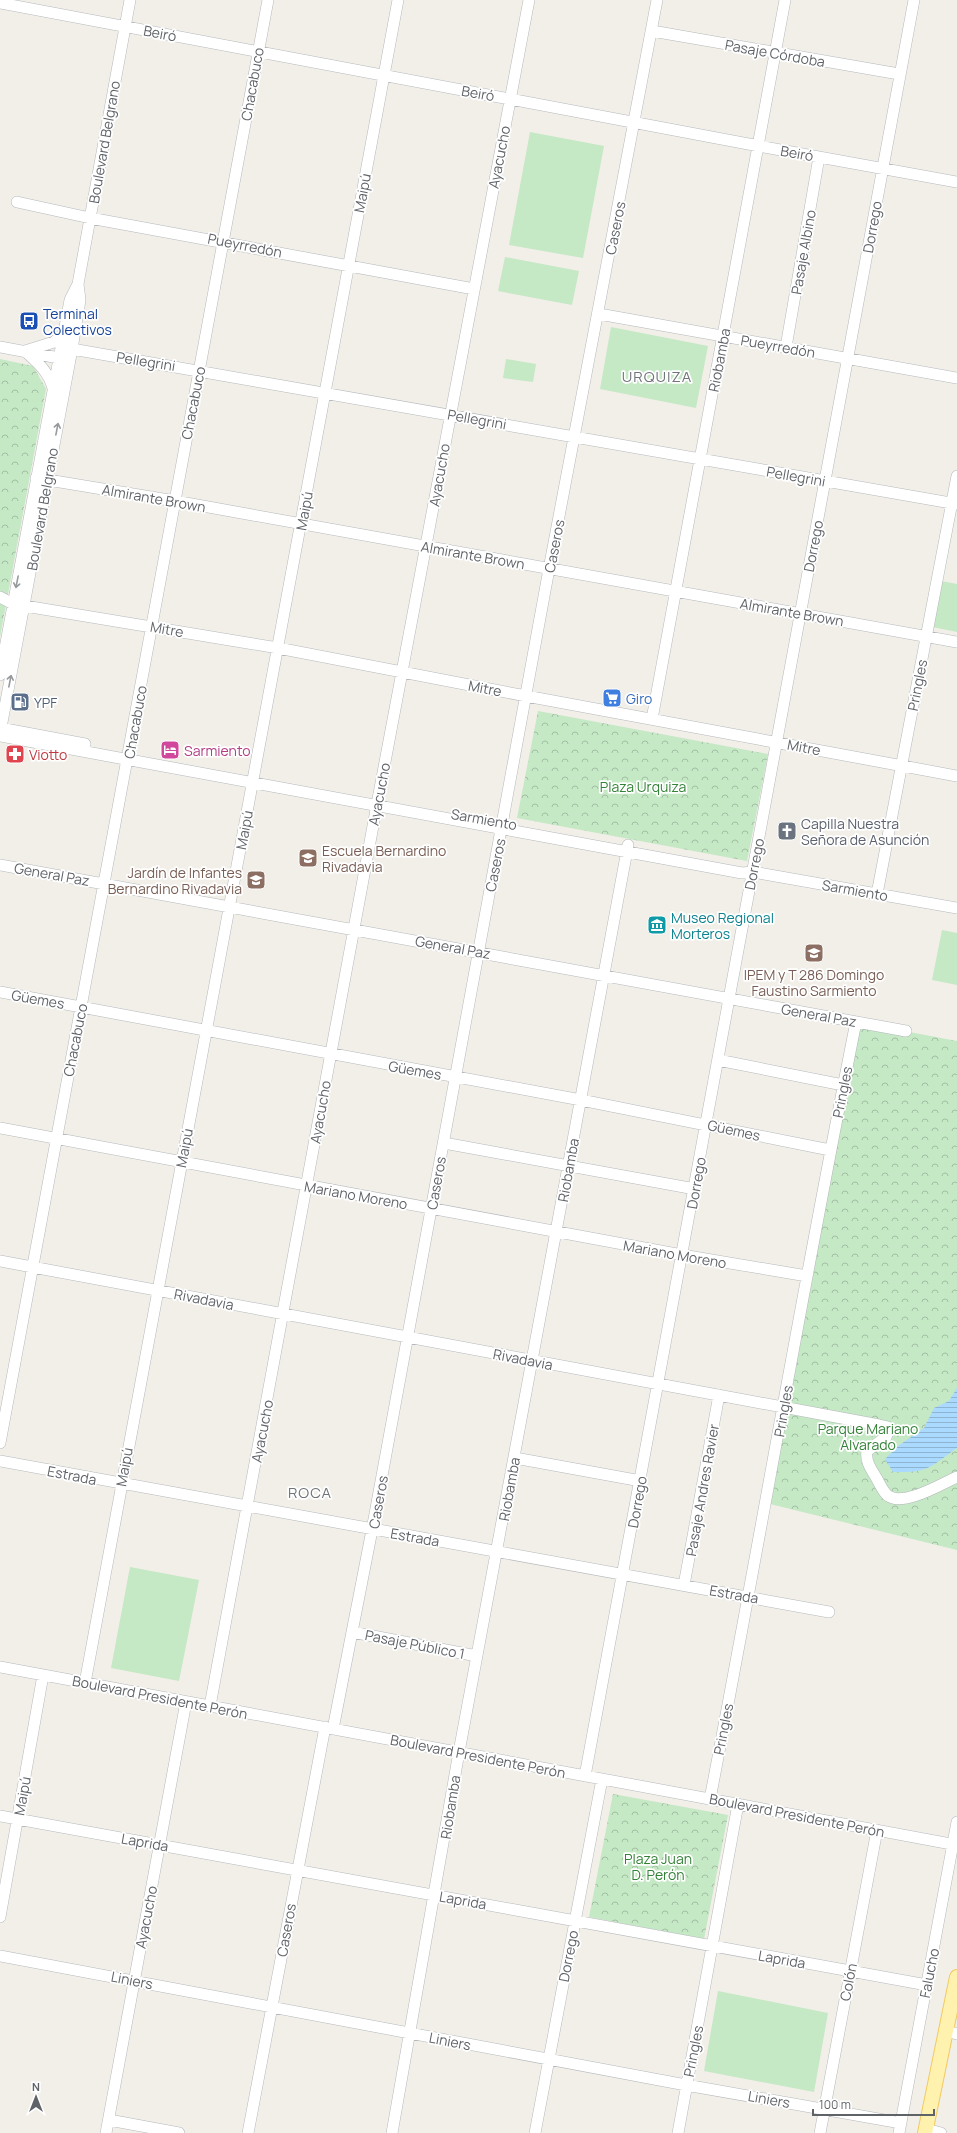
<svg xmlns="http://www.w3.org/2000/svg" width="957" height="2133" viewBox="0 0 957 2133" font-family="Manrope,sans-serif">
<style>
.forest{fill:url(#forest-crowns)}
.pitch{fill:#c5e8c5}
.water{fill:url(#water-rules)}
.lines{fill:none;stroke-linecap:round;stroke-linejoin:round}
.minor-casing{stroke:#b5b8bc;stroke-width:12}
.major-casing{stroke:#f2c960;stroke-width:16}
.minor{stroke:#fff;stroke-width:11}
.major{stroke:#fff2af;stroke-width:14}
.oneway{stroke:#979a9d}
.labels{text-anchor:middle;dominant-baseline:central;stroke-width:3.5;stroke-linejoin:round;paint-order:stroke}
.street-label{font-size:14px;fill:#5f6368;stroke:#fff}
.transit-label{font-size:14px;fill:#164399;stroke:#fff;text-anchor:start}
.shop-label{font-size:14px;fill:#366cbe;stroke:#fff;text-anchor:start}
.service-label{font-size:14px;fill:#4e5e75;stroke:#fff;text-anchor:start}
.hotel-label{font-size:14px;fill:#b23c85;stroke:#fff;text-anchor:start}
.health-label{font-size:14px;fill:#be3a42;stroke:#fff;text-anchor:start}
.park-label{font-size:14px;fill:#348238;stroke:#fff}
.worship-label{font-size:14px;fill:#5b616d;stroke:#fff;text-anchor:start}
.education-label{font-size:14px;fill:#785e54;stroke:#fff;text-anchor:start}
.culture-label{font-size:14px;fill:#0d838f;stroke:#fff;text-anchor:start}
.neighbourhood-label{font-size:15px;letter-spacing:1px;fill:#70757a;stroke:#fff}
</style>
<defs>
<pattern id="forest-crowns" width="20" height="18" patternUnits="userSpaceOnUse"><rect width="20" height="18" fill="#c5e8c5"/><path d="M2 6a3 3 0 1 1 6 0M12 15a3 3 0 1 1 6 0" fill="none" stroke="#a3c0a4"/></pattern>
<pattern id="water-rules" width="6" height="5" patternUnits="userSpaceOnUse"><rect width="6" height="5" fill="#aadaff"/><path d="M0 2.5h6" fill="none" stroke="#8eb4d2"/></pattern>
</defs>
<rect width="100%" height="100%" fill="#f1efe8"/>
<path class="forest" d="M0 359 33 366 46 389 0 637Z
M538 711 768 754 747 861 517 818Z
M856 1022 957 1041V1550L766 1503Z
M613 1794 728 1815 704 1939 589 1917Z"/>
<path class="pitch" d="M530 132 604 146 583 258 509 245Z
M505 257 579 271 572 305 498 291Z
M611 327 708 346 696 408 600 389Z
M506 359 536 364 533 382 503 378Z
M941 581 957 584V632L932 627Z
M942 930 957 933V985L932 980Z
M130 1567 199 1580 179 1681 111 1668Z
M718 1991 828 2013 814 2092 704 2071Z"/>
<path class="water" d="M957 1388V1448C929 1468 928 1473 893 1472L885 1459 898 1446 924 1428 934 1408 949 1401Z"/>
<g class="lines">
<defs>
<path id="minor" d="M0 3 759 146 957 182
M652 31 899 74
M17 202 90 218 474 289
M599 314 957 378
M0 347 59 358 72 349 957 504
M786 347 819 157
M53 388C48 371 38 363 25 351L54 342 64 333
M36 478 175 501 957 642
M0 597 13 604 278 648 526 696 957 776
M0 675 70 300 78 284 130 0
M652 719 785 0
M0 728 85 744
M0 733 72 349 80 300 78 284
M0 736 742 873 753 872 957 908
M0 865 906 1031
M877 894 957 476
M0 992 581 1100 830 1150
M718 1060 843 1085
M0 1128 682 1255 807 1276
M444 1143 695 1189
M0 1261 879 1425 888 1427 889 1430 886 1437 867 1451C865 1462 872 1470 877 1479 880 1485 883 1491 887 1495 902 1508 941 1484 957 1477
M0 1443 268 0
M515 1458 641 1481
M0 1461 829 1612
M684 1585 719 1395
M352 1632 477 1656
M0 1667 957 1845
M85 1683 398 0
M210 1706 378 799 529 0
M333 1729 372 1530 549 569 657 0
M585 1776 914 0
M710 1799C760 1540 804 1280 856 1022
M0 1816 927 1985
M0 1917 43 1675
M0 1956 686 2085 901 2123
M946 2031 957 2034
M109 2120 179 2133
M926 2129 941 2133
M106 2133 186 1702
M248 2133 325 1727
M392 2133 459 1752 628 845
M535 2133 602 1779
M678 2133 738 1804
M820 2133 877 1830
M899 2133 957 1822"/>
<path id="major" d="M925 2133 957 1977"/>
</defs>
<use href="#minor" class="minor-casing"/>
<use href="#major" class="major-casing"/>
<use href="#minor" class="minor"/>
<use href="#major" class="major"/>
</g>
<defs><path id="oneway-shaft" d="M-6 0H5M1.5-3L5.5 0L1.5 3" fill="none" stroke-width="1.6" stroke-linecap="round" stroke-linejoin="round"/></defs>
<g class="oneway">
<use href="#oneway-shaft" transform="translate(57 429) rotate(-79)"/>
<use href="#oneway-shaft" transform="translate(17 582) rotate(101)"/>
<use href="#oneway-shaft" transform="translate(10 681) rotate(-79)"/>
</g>
<defs>
<symbol id="bus-square" viewBox="-11 -11 22 22"><rect x="-9" y="-9" width="18" height="18" rx="4" fill="#1a4fb4" stroke="#fff"/><path d="M-5-6H5V4H4V6H2V4H-2V6H-4V4H-5ZM-3.5-4V0h7V-4ZM-3.5 1.2v1.5H-2V1.2ZM2 1.2v1.5H3.5V1.2Z" fill="#fff"/></symbol>
<symbol id="supermarket-square" viewBox="-11 -11 22 22"><rect x="-9" y="-9" width="18" height="18" rx="4" fill="#3f7fe0" stroke="#fff"/><path d="M-6-5.5h2.5l.6 2H6L4.5 2H-2.5L-4.4-4H-6ZM-1.5 3.2a1.3 1.3 0 1 0 .1 0ZM3 3.2a1.3 1.3 0 1 0 .1 0Z" fill="#fff"/></symbol>
<symbol id="fuel-square" viewBox="-11 -11 22 22"><rect x="-9" y="-9" width="18" height="18" rx="4" fill="#5c6f8a" stroke="#fff"/><path d="M-5.5-6h7V0h2V4h1.3V-2.5L3-4.5l.8-.8L6-3V5H2.5V1h-1V6h-7ZM-4.2-4.7v3.2H.2V-4.7Z" fill="#fff"/></symbol>
<symbol id="hotel-square" viewBox="-11 -11 22 22"><rect x="-9" y="-9" width="18" height="18" rx="4" fill="#d1479c" stroke="#fff"/><path d="M-6-4.5h1.5V1H6V5H4.5V3h-9V5H-6ZM-4 0a1.8 1.8 0 1 1 3.6 0ZM.5 0V-2.5h3Q6-2.5 6 0Z" fill="#fff"/></symbol>
<symbol id="pharmacy-square" viewBox="-11 -11 22 22"><rect x="-9" y="-9" width="18" height="18" rx="4" fill="#e0444e" stroke="#fff"/><path d="M-2-6h4v4h4v4h-4v4h-4v-4h-4v-4h4Z" fill="#fff"/></symbol>
<symbol id="church-square" viewBox="-11 -11 22 22"><rect x="-9" y="-9" width="18" height="18" rx="4" fill="#6b7280" stroke="#fff"/><path d="M-1.2-6h2.4v3.5h3.3v2.4h-3.3V6h-2.4V-.1h-3.3v-2.4h3.3Z" fill="#fff"/></symbol>
<symbol id="school-square" viewBox="-11 -11 22 22"><rect x="-9" y="-9" width="18" height="18" rx="4" fill="#8d6e63" stroke="#fff"/><path d="M0-5L7-2L0 1L-7-2ZM-4 1L0 2.5L4 1V4Q0 6-4 4Z" fill="#fff"/></symbol>
<symbol id="museum-square" viewBox="-11 -11 22 22"><rect x="-9" y="-9" width="18" height="18" rx="4" fill="#0f9aa8" stroke="#fff"/><path d="M0-6L6-3V-2H-6V-3ZM-5-1h2V3h-2ZM-1-1h2V3h-2ZM3-1h2V3H3ZM-6 4H6V6H-6Z" fill="#fff"/></symbol>
</defs>
<g fill-rule="evenodd">
<use href="#bus-square" x="18" y="310" width="22" height="22"/>
<use href="#supermarket-square" x="601" y="687" width="22" height="22"/>
<use href="#fuel-square" x="9" y="691" width="22" height="22"/>
<use href="#hotel-square" x="159" y="739" width="22" height="22"/>
<use href="#pharmacy-square" x="4" y="743" width="22" height="22"/>
<use href="#church-square" x="776" y="820" width="22" height="22"/>
<use href="#school-square" x="297" y="847" width="22" height="22"/>
<use href="#school-square" x="245" y="869" width="22" height="22"/>
<use href="#museum-square" x="646" y="914" width="22" height="22"/>
<use href="#school-square" x="803" y="942" width="22" height="22"/>
</g>
<g class="labels">
<g class="street-label">
<text transform="translate(160 33) rotate(11)">Beiró</text>
<text transform="translate(775 53) rotate(10)">Pasaje Córdoba</text>
<text transform="translate(252 84) rotate(-80)">Chacabuco</text>
<text transform="translate(478 93) rotate(10)">Beiró</text>
<text transform="translate(104 142) rotate(-80)">Boulevard Belgrano</text>
<text transform="translate(797 153) rotate(10)">Beiró</text>
<text transform="translate(499 157) rotate(-79)">Ayacucho</text>
<text transform="translate(362 193) rotate(-79)">Maipú</text>
<text transform="translate(872 227) rotate(-80)">Dorrego</text>
<text transform="translate(615 228) rotate(-79)">Caseros</text>
<text transform="translate(245 245) rotate(11)">Pueyrredón</text>
<text transform="translate(803 252) rotate(-80)">Pasaje Albino</text>
<text transform="translate(778 346) rotate(10)">Pueyrredón</text>
<text transform="translate(719 360) rotate(-79)">Riobamba</text>
<text transform="translate(146 361) rotate(9)">Pellegrini</text>
<text transform="translate(193 403) rotate(-79)">Chacabuco</text>
<text transform="translate(477 419) rotate(10)">Pellegrini</text>
<text transform="translate(439 475) rotate(-80)">Ayacucho</text>
<text transform="translate(796 476) rotate(10)">Pellegrini</text>
<text transform="translate(154 498) rotate(10)">Almirante Brown</text>
<text transform="translate(42 509) rotate(-80)">Boulevard Belgrano</text>
<text transform="translate(304 511) rotate(-80)">Maipú</text>
<text transform="translate(554 546) rotate(-79)">Caseros</text>
<text transform="translate(813 546) rotate(-79)">Dorrego</text>
<text transform="translate(473 555) rotate(10)">Almirante Brown</text>
<text transform="translate(792 612) rotate(10)">Almirante Brown</text>
<text transform="translate(167 629) rotate(10)">Mitre</text>
<text transform="translate(917 685) rotate(-79)">Pringles</text>
<text transform="translate(485 688) rotate(11)">Mitre</text>
<text transform="translate(135 722) rotate(-80)">Chacabuco</text>
<text transform="translate(804 747) rotate(11)">Mitre</text>
<text transform="translate(379 794) rotate(-79)">Ayacucho</text>
<text transform="translate(484 819) rotate(10)">Sarmiento</text>
<text transform="translate(244 830) rotate(-79)">Maipú</text>
<text transform="translate(754 864) rotate(-79)">Dorrego</text>
<text transform="translate(495 865) rotate(-79)">Caseros</text>
<text transform="translate(52 874) rotate(10)">General Paz</text>
<text transform="translate(855 890) rotate(10)">Sarmiento</text>
<text transform="translate(453 947) rotate(10)">General Paz</text>
<text transform="translate(38 999) rotate(10)">Güemes</text>
<text transform="translate(819 1015) rotate(10)">General Paz</text>
<text transform="translate(75 1040) rotate(-79)">Chacabuco</text>
<text transform="translate(415 1070) rotate(10)">Güemes</text>
<text transform="translate(842 1092) rotate(-79)">Pringles</text>
<text transform="translate(320 1112) rotate(-80)">Ayacucho</text>
<text transform="translate(734 1130) rotate(12)">Güemes</text>
<text transform="translate(184 1148) rotate(-79)">Maipú</text>
<text transform="translate(568 1170) rotate(-80)">Riobamba</text>
<text transform="translate(436 1183) rotate(-80)">Caseros</text>
<text transform="translate(696 1183) rotate(-80)">Dorrego</text>
<text transform="translate(356 1195) rotate(10)">Mariano Moreno</text>
<text transform="translate(675 1254) rotate(10)">Mariano Moreno</text>
<text transform="translate(204 1299) rotate(11)">Rivadavia</text>
<text transform="translate(523 1359) rotate(11)">Rivadavia</text>
<text transform="translate(783 1411) rotate(-80)">Pringles</text>
<text transform="translate(262 1431) rotate(-79)">Ayacucho</text>
<text transform="translate(124 1467) rotate(-80)">Maipú</text>
<text transform="translate(72 1475) rotate(11)">Estrada</text>
<text transform="translate(509 1489) rotate(-80)">Riobamba</text>
<text transform="translate(702 1490) rotate(-80)">Pasaje Andres Ravier</text>
<text transform="translate(378 1502) rotate(-80)">Caseros</text>
<text transform="translate(637 1502) rotate(-80)">Dorrego</text>
<text transform="translate(415 1537) rotate(10)">Estrada</text>
<text transform="translate(734 1594) rotate(10)">Estrada</text>
<text transform="translate(415 1644) rotate(11)">Pasaje Público 1</text>
<text transform="translate(160 1697) rotate(11)">Boulevard Presidente Perón</text>
<text transform="translate(723 1729) rotate(-79)">Pringles</text>
<text transform="translate(478 1756) rotate(11)">Boulevard Presidente Perón</text>
<text transform="translate(22 1796) rotate(-80)">Maipú</text>
<text transform="translate(450 1807) rotate(-81)">Riobamba</text>
<text transform="translate(797 1815) rotate(11)">Boulevard Presidente Perón</text>
<text transform="translate(145 1842) rotate(10)">Laprida</text>
<text transform="translate(463 1900) rotate(10)">Laprida</text>
<text transform="translate(146 1917) rotate(-79)">Ayacucho</text>
<text transform="translate(286 1930) rotate(-80)">Caseros</text>
<text transform="translate(568 1956) rotate(-79)">Dorrego</text>
<text transform="translate(782 1959) rotate(10)">Laprida</text>
<text transform="translate(929 1973) rotate(-79)">Falucho</text>
<text transform="translate(132 1980) rotate(11)">Liniers</text>
<text transform="translate(848 1982) rotate(-79)">Colón</text>
<text transform="translate(450 2041) rotate(11)">Liniers</text>
<text transform="translate(693 2051) rotate(-79)">Pringles</text>
<text transform="translate(769 2099) rotate(10)">Liniers</text>
</g>
<g class="transit-label">
<text x="43" y="313">Terminal<tspan x="43" dy="16">Colectivos</tspan></text>
</g>
<g class="shop-label">
<text x="626" y="698">Giro</text>
</g>
<g class="service-label">
<text x="34" y="702">YPF</text>
</g>
<g class="hotel-label">
<text x="184" y="750">Sarmiento</text>
</g>
<g class="health-label">
<text x="29" y="754">Viotto</text>
</g>
<g class="park-label">
<text x="643" y="786">Plaza Urquiza</text>
<text x="868" y="1428">Parque Mariano<tspan x="868" dy="16">Alvarado</tspan></text>
<text x="658" y="1858">Plaza Juan<tspan x="658" dy="16">D. Perón</tspan></text>
</g>
<g class="worship-label">
<text x="801" y="823">Capilla Nuestra<tspan x="801" dy="16">Señora de Asunción</tspan></text>
</g>
<g class="education-label">
<text x="322" y="850">Escuela Bernardino<tspan x="322" dy="16">Rivadavia</tspan></text>
<text x="242" y="872" text-anchor="end">Jardín de Infantes<tspan x="242" dy="16">Bernardino Rivadavia</tspan></text>
<text x="814" y="974" text-anchor="middle">IPEM y T 286 Domingo<tspan x="814" dy="16">Faustino Sarmiento</tspan></text>
</g>
<g class="culture-label">
<text x="671" y="917">Museo Regional<tspan x="671" dy="16">Morteros</tspan></text>
</g>
<g class="neighbourhood-label">
<text x="657" y="376">URQUIZA</text>
<text x="310" y="1492">ROCA</text>
</g>
</g>
<g transform="translate(36 2097)" stroke="#ffffff" stroke-width="3" paint-order="stroke">
<path d="M0-3L7 15L0 10L-7 15Z" fill="#5f6368"/>
<text y="-6" font-size="11" font-weight="bold" text-anchor="middle" fill="#5f6368">N</text>
</g>
<path d="M813 2109v6h121v-6" fill="none" stroke="#5f6368" stroke-width="2"/>
<text x="819" y="2109" font-size="12" fill="#5f6368" stroke="#ffffff" stroke-width="3" paint-order="stroke">100 m</text>
</svg>
